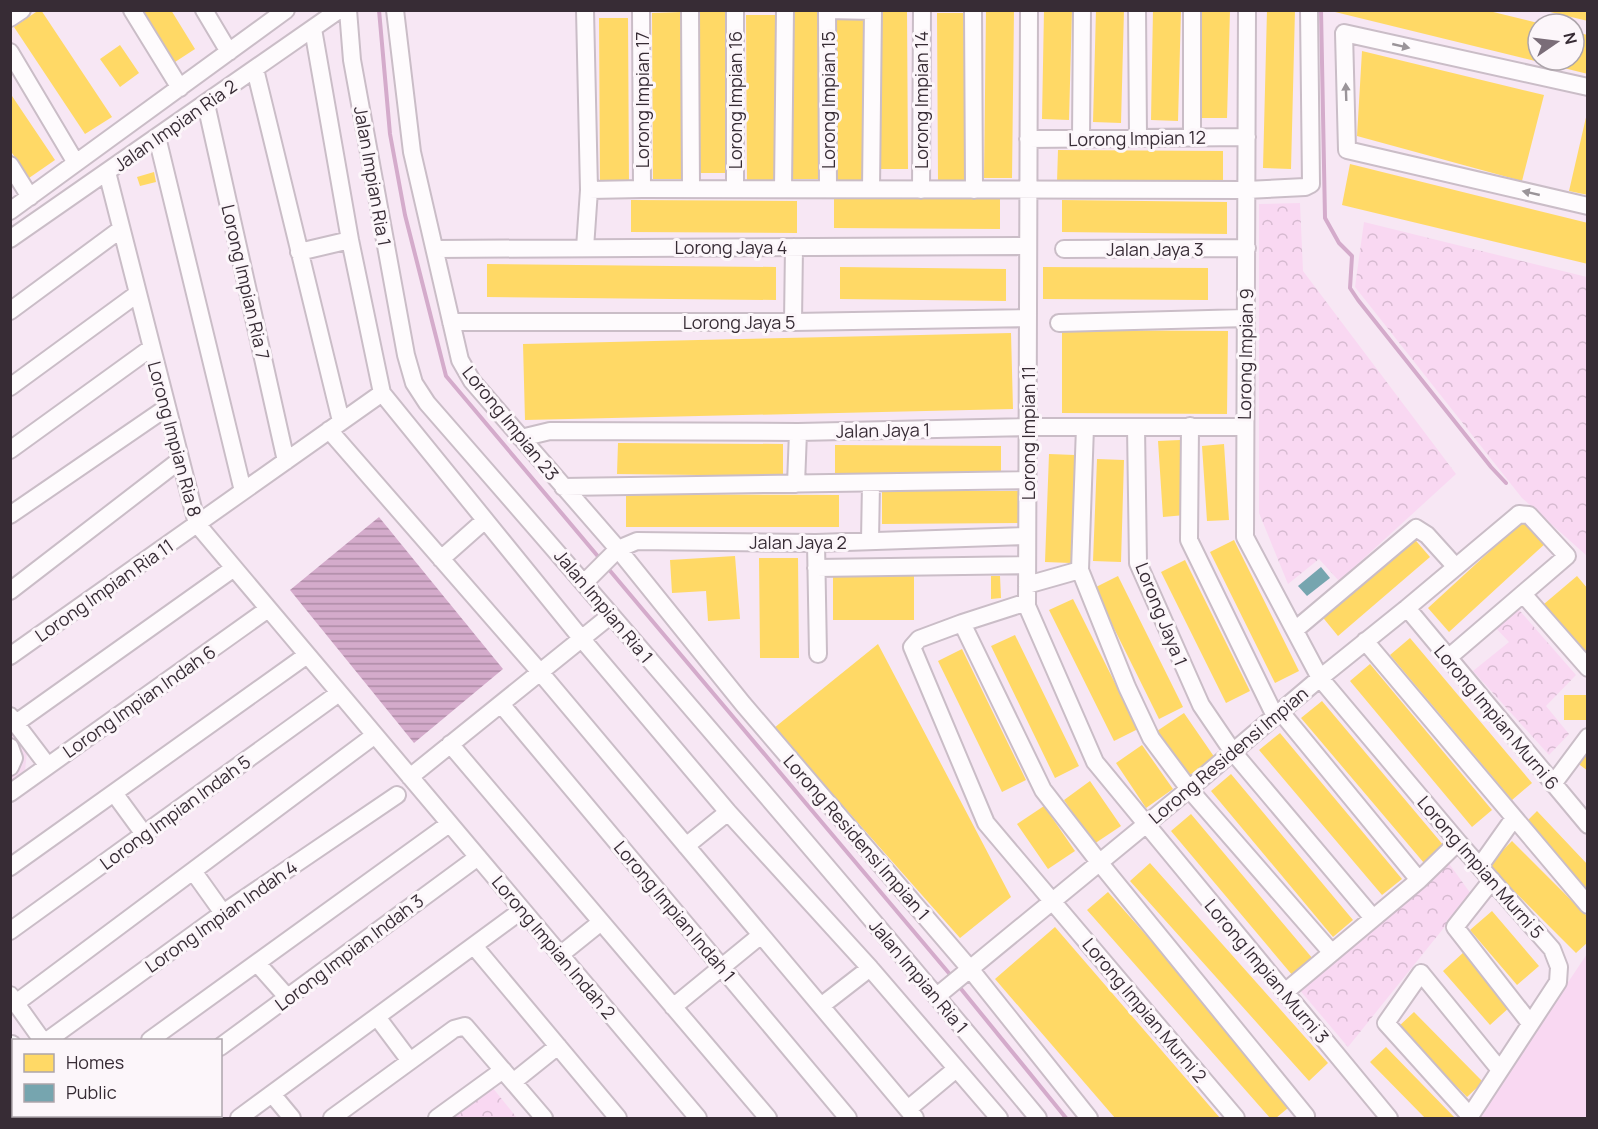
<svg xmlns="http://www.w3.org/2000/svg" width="1598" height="1129" viewBox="0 0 1598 1129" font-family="Manrope,sans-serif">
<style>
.built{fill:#f6daf0}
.grass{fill:#f9d8f2}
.forest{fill:url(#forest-crowns)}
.water{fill:url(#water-rules)}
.homes{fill:#ffd966}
.public{fill:#76a5af}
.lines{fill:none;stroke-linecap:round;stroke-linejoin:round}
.stream{stroke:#d4abcb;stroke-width:4}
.minor-casing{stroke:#cabdc7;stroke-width:20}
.minor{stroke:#fefbfd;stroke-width:16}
.oneway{fill:#9a9499}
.labels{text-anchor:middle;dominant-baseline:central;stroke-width:6;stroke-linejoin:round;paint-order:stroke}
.street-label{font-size:18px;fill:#372c35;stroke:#fcf6fa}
</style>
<defs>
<pattern id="forest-crowns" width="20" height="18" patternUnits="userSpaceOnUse" patternTransform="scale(1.5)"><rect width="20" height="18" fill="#f9d8f2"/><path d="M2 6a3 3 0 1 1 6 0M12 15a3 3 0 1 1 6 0" fill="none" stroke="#d6bad0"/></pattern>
<pattern id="water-rules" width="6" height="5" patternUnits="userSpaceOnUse" patternTransform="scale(1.5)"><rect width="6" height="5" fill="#d4abcb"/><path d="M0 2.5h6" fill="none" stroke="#ad8ba6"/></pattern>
</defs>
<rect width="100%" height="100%" fill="#f7e7f4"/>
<path class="built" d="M10 730 27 753 25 770 11 781Z"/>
<path class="grass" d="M1587 954V1118H1477Z"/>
<path class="forest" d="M1300 203 1303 271 1456 474 1339 581 1319 559 1288 584 1259 513V204Z
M1364 222 1587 277V556L1522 498 1355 287Z
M1513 603 1576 675 1546 706 1569 734 1549 755 1473 671 1509 642 1492 624Z
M1445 858 1471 894 1348 1047 1298 988Z
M492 1087 517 1118H450Z"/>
<path class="water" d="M379 517 503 669 414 743 290 590Z"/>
<path class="homes" d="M39 10H41L112 117 85 134 14 27Z
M143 10H171L195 49 175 62Z
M699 10H729L730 173H700Z
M878 10H907L908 169H879Z
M986 10H1014L1012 178H984Z
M1044 10H1072L1069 120 1042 119Z
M1096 10H1124L1121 123 1093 122Z
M1153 10H1181L1178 121 1151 120Z
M1202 10H1230L1227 118H1200Z
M1267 10H1295L1291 169 1263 168Z
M1336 10H1485L1538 23V60H1574V32L1588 35V74L1335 12Z
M1546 10H1588V21L1546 11Z
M682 12 683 179H653L652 13Z
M792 12H821L823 179H793Z
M937 13H966L967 180H938Z
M746 15H775L776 182H747Z
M836 15H865L866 182H837Z
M599 18H628L629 185H600Z
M120 45 139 73 120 87 100 59Z
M1362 51 1544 95 1522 181 1357 136Z
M10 93 55 160 29 178 10 150Z
M1587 113H1588V195L1569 191Z
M1058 150 1223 151V183L1057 182Z
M1350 164 1588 223V264L1342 205Z
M154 172 156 182 140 186 137 177Z
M834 197 1000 198V229L834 228Z
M631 200 797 201V233L631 232Z
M1062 200 1227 202V234L1062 232Z
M487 264 776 267V300L487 297Z
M840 267 1006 269V301L840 299Z
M1043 267 1208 268V300L1043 299Z
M1062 330 1228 331 1227 414 1062 413Z
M1011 333 1013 409 525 420 523 344Z
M1180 440 1185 515 1163 517 1158 441Z
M618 443 783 444V476L617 474Z
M1224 444 1229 520 1207 521 1202 446Z
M835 445 1001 446V478L835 477Z
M1049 454 1075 455 1071 563 1045 562Z
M1097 459 1124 460 1121 562 1093 561Z
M882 491H1020V523L882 524Z
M626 494 839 495V527H626Z
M1526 518 1547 542 1449 632 1428 608Z
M1411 535 1430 557 1338 636 1320 614Z
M1234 540 1299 671 1275 683 1210 552Z
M735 556 740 619 708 621 706 591 672 593 670 560Z
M759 558H798L799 658H760Z
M1185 560 1250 691 1226 703 1161 572Z
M833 571H914V620H833Z
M991 576H1000L1001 598 991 599Z
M1118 576 1183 707 1159 719 1094 588Z
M1577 576 1588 589V657L1544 604Z
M1073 599 1138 729 1114 741 1049 610Z
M1015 635 1079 766 1055 778 991 646Z
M1410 638 1532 783 1512 800 1390 655Z
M878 644 1011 897 960 938 774 728Z
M962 649 1026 780 1002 792 938 661Z
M1370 664 1492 810 1472 827 1350 681Z
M1564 695H1588V720H1564Z
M1322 701 1444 846 1424 863 1301 718Z
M1184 713 1215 758 1188 776 1157 731Z
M1280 733 1402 879 1382 895 1259 750Z
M1142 745 1173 789 1146 808 1116 763Z
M1588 746V771L1576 762Z
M1231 774 1353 920 1333 937 1211 791Z
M1090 781 1121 826 1094 844 1064 800Z
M1044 806 1075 851 1048 869 1017 824Z
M1537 811 1588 865V893L1524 824Z
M1191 814 1313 959 1293 976 1171 831Z
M1512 841 1588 917V942L1576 953 1488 865Z
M1150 863 1328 1063 1309 1081 1130 881Z
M1108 892 1294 1103 1276 1118H1270L1087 910Z
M1492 911 1539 966 1517 985 1470 930Z
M1055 927 1220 1118H1115L995 979Z
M1464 952 1511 1006 1490 1025 1443 971Z
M1414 1012 1483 1082 1467 1097 1398 1027Z
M1386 1047 1455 1118H1425L1370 1062Z"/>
<path class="public" d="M1321 567 1330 578 1307 596 1298 586Z"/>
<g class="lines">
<path class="stream" d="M379 10 390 134 405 215 446 376 601 560
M1321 10 1325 218 1339 243 1352 256 1350 288 1358 300 1491 467 1506 483
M606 566 953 978
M957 984 1066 1118"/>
<defs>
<path id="minor" d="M132 10 180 88
M204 10 229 52
M348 10 352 60 406 355 414 383 427 403C633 639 838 877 1038 1118
M395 10 412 152 460 360 472 381 618 549 743 704 971 970 1089 1118
M585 10 589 190 585 248
M641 10 642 189
M690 10 691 189
M735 10V189
M973 10 974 190
M1029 10 1027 606 1095 762 1389 1118
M1137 10 1138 137
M1192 10V136
M1247 10 1245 537 1320 678 1458 842 1552 949 1559 967 1558 982 1470 1116 1386 1023 1421 973 1500 1070
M10 18 22 10
M313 29 350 240 382 393 581 638 728 812 870 968 999 1118
M10 52 76 163
M255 69 341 421
M1588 87 1344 33 1347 150 1588 206
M206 104 286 461
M157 137 243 491
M1081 138 1082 10
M1028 139 1247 137
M10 165 30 197
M107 172 197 524 698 1118
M783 189 785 10
M828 189 827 10 873 11
M871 189 873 10
M589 190 642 189 1246 190 1305 187 1311 184 1309 10
M921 190 922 10
M10 211 286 10
M10 239 339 10
M435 249 1028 246
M1064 249 1247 248
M299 252 350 240
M10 311 121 229
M451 322H793L1028 318
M793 322 794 247
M1059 323 1246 318
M10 387 137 294
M1190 426 1189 540 1275 716
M1085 427 1080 570 1127 687 1151 738 1189 789 1332 953
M1136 427 1138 563 1201 705 1233 752 1373 918
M329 430 540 672 915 1118
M521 438 550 431 798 432 1028 427H1245
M10 450 151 348
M796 484 798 432
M563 487 1028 480
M10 515 166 408
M870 541 871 483
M816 543 818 654
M441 559 485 520
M816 568 1027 565
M584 583 618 549 637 541 816 543 1027 536
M1027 585 1080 570
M10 591 180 460
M1523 594 1588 668
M1027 602 962 623 919 639 912 647 986 823 1236 1118
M1407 608 1588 825
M962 623 1043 790 1099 862 1306 1116 1305 1118
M1295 630 1416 528 1427 535 1455 566
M1365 641 1588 905
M10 656 382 393
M501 704 848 1118
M1280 711 1419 880
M10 716 48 766
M16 723 234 568
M450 744 768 1118
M10 747 14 758 10 767
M410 777 611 615
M1553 784 1588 737
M10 793 268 609
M114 793 144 834
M686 846 728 812
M1480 866 1514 818
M10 867 307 655
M193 871 223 913
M1492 880 1455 927 1530 1023
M10 931 339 693
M474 946 618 1118
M560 955 601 922
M257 963 288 998
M1285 992 1419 880 1458 842
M10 995 42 1040
M937 996 1189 789 1320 678 1407 608 1519 514 1529 515 1567 556 1448 658
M16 1003 375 735
M821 1006 870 968
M673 1007 761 935
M377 1017 410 1061
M48 1040 223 913 397 795
M150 1040 449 824
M10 1045 12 1044
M220 1047 478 857
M513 1082 558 1046
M10 1093 14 1097
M272 1094 292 1118
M908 1109 956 1069
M27 1116 29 1118
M97 1116 99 1118
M239 1118 522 910
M332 1118 454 1029 465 1026 544 1118
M437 1118 503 1070"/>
</defs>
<use href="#minor" class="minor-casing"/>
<use href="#minor" class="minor"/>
</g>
<defs><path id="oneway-solid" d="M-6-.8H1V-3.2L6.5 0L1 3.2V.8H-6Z" transform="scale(1.5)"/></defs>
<g class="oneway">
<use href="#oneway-solid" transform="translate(1401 46) rotate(13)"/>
<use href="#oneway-solid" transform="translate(1346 92) rotate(-92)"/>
<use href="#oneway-solid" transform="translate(1531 193) rotate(-167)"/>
</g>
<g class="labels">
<g class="street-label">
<text transform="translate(642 100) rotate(-90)">Lorong Impian 17</text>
<text transform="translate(735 100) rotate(-90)">Lorong Impian 16</text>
<text transform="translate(828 100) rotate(-90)">Lorong Impian 15</text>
<text transform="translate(921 100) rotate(-90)">Lorong Impian 14</text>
<text transform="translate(175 125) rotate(-35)">Jalan Impian Ria 2</text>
<text transform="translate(1137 138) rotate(-1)">Lorong Impian 12</text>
<text transform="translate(373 176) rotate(80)">Jalan Impian Ria 1</text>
<text x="731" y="247">Lorong Jaya 4</text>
<text x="1155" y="249">Jalan Jaya 3</text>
<text transform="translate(246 282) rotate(77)">Lorong Impian Ria 7</text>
<text x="739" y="322">Lorong Jaya 5</text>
<text transform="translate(1245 354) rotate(-89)">Lorong Impian 9</text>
<text transform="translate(511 423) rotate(51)">Lorong Impian 23</text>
<text transform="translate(883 430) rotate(-1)">Jalan Jaya 1</text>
<text transform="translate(1028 433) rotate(-90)">Lorong Impian 11</text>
<text transform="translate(175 439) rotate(75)">Lorong Impian Ria 8</text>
<text x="798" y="542">Jalan Jaya 2</text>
<text transform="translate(104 590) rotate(-35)">Lorong Impian Ria 11</text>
<text transform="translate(604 606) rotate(50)">Jalan Impian Ria 1</text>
<text transform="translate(1162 614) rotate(68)">Lorong Jaya 1</text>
<text transform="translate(139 701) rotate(-35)">Lorong Impian Indah 6</text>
<text transform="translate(1497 717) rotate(50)">Lorong Impian Murni 6</text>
<text transform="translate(1228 755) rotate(-40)">Lorong Residensi Impian</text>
<text transform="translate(175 812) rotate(-36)">Lorong Impian Indah 5</text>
<text transform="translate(857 837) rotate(49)">Lorong Residensi Impian 1</text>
<text transform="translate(1481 867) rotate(49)">Lorong Impian Murni 5</text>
<text transform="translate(675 911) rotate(50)">Lorong Impian Indah 1</text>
<text transform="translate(221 916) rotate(-35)">Lorong Impian Indah 4</text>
<text transform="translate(554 947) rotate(50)">Lorong Impian Indah 2</text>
<text transform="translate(349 952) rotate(-37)">Lorong Impian Indah 3</text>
<text transform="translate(1267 971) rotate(50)">Lorong Impian Murni 3</text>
<text transform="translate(919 976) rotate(50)">Jalan Impian Ria 1</text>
<text transform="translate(1145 1010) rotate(50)">Lorong Impian Murni 2</text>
</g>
</g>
<rect width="1598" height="1129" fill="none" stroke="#372c35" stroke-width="24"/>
<rect x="12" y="1039" width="210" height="78" fill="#fcf6fa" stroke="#ada5ab" stroke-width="1.5"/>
<rect x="24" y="1054" width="30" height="18" fill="#ffd966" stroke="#ada5ab" stroke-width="1.5"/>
<text x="66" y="1069" font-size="18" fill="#372c35">Homes</text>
<rect x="24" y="1084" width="30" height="18" fill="#76a5af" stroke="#ada5ab" stroke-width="1.5"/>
<text x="66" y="1099" font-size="18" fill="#372c35">Public</text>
<g transform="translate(1556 42) rotate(76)"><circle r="28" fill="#fcf6fa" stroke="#ada5ab" stroke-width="1.5"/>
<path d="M0-4.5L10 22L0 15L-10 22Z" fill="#7a6d78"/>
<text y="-9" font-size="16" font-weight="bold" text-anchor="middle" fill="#372c35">N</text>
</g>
</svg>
